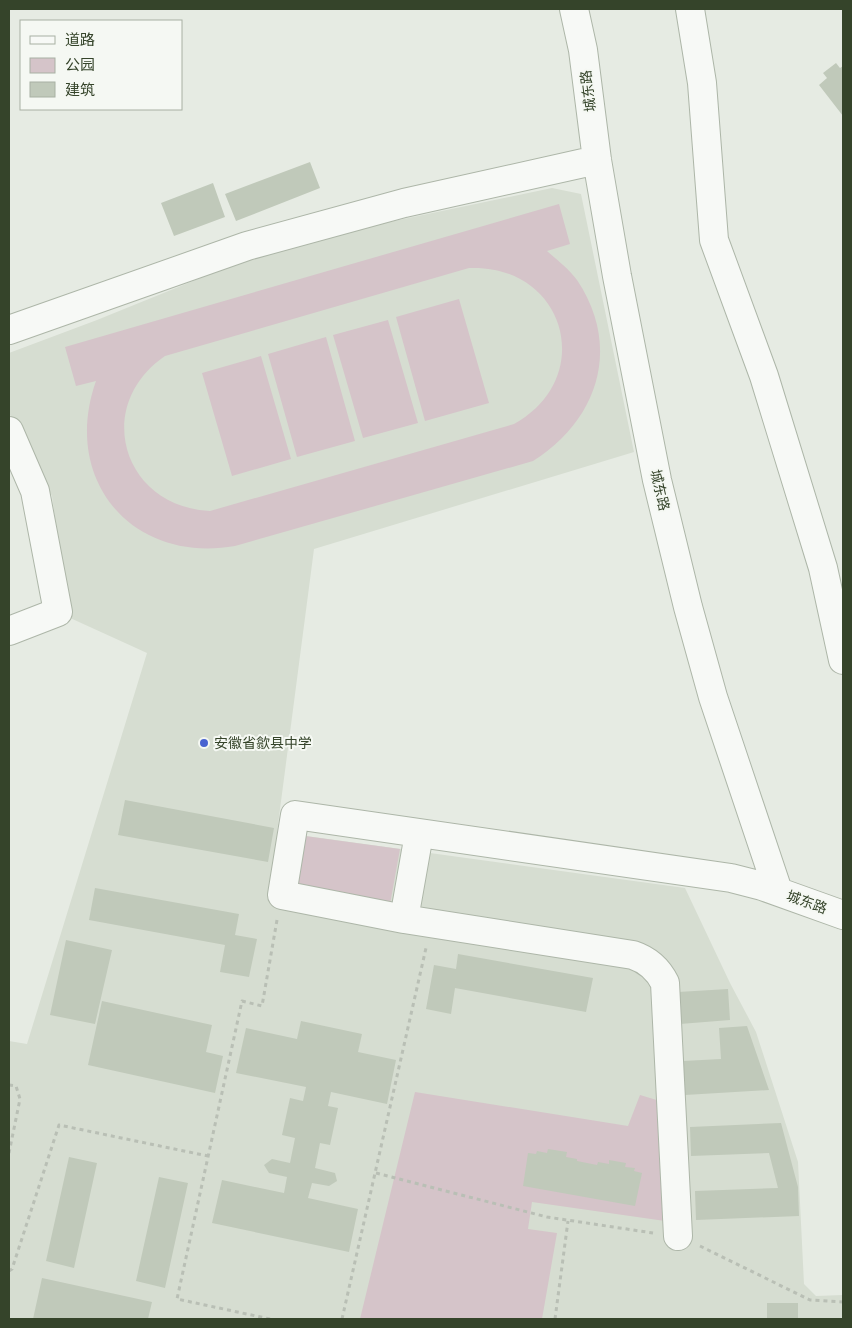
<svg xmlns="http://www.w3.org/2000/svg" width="852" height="1328" viewBox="0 0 852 1328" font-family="Mulish,'Noto Sans SC',sans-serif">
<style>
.built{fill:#d6ddd1}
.green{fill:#d5c4c9;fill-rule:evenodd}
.building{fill:#c0c9ba}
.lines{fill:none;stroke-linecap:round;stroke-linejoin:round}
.minor-casing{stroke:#adb6a8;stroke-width:30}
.path{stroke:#b9bfb5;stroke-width:3;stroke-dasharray:4 4;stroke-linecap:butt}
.minor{stroke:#f7f9f6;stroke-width:28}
.poi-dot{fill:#4862d0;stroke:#f5f8f3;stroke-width:2}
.labels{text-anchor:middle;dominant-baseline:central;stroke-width:4;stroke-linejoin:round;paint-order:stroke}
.street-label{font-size:14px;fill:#35442a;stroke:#f5f8f3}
.poi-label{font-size:14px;fill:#35442a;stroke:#f5f8f3;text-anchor:start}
</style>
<rect width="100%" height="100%" fill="#e6ebe3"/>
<path class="built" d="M552 188 581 194 634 452 314 549 277 832 685 888 730 983 756 1032 798 1162 804 1284 816 1296 843 1295V1319H9V1041L27 1044 147 653 68 617 52 496 9 413V353L97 320 284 244Z"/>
<path class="green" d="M559 204 570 244 547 251C557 260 569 269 577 280 622 347 598 420 533 461L235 546C132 564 61 480 96 381L76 386 65 347ZM469 268C565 264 598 377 514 424L210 511C123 507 92 406 165 356Z
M459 299 489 403 425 421 396 317Z
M388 320 418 423 363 438 333 335Z
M326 337 355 441 297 457 268 354Z
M261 356 291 459 232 476 202 373Z
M305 836 400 849 390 904 297 887Z
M415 1092 628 1126 640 1095 660 1101 665 1221 532 1202 528 1229 557 1233 542 1319H360Z"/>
<path class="building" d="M836 63 840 68 843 66V116L819 85 827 78 823 73Z
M310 162 320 188 236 221 225 194Z
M213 183 225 217 174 236 161 203Z
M125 800 274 828 268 862 118 835Z
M95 888 239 914 235 935 257 939 249 977 220 972 225 945 89 920Z
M66 940 112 950 95 1024 50 1015Z
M458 954 593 978 586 1012 455 988 451 1014 426 1009 434 965 456 969Z
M728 989 730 1020 680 1024 678 992Z
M102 1001 212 1025 206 1052 223 1056 215 1093 88 1065Z
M301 1021 362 1034 358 1052 396 1060 387 1104 331 1092 328 1106 338 1108 330 1145 320 1143 315 1168 335 1173 337 1181 329 1186 312 1183 308 1198 358 1209 349 1252 212 1223 222 1180 284 1193 287 1177 269 1173 264 1165 272 1159 290 1163 295 1138 282 1135 290 1098 303 1101 306 1087 236 1073 246 1028 297 1039Z
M747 1026 769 1090 685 1095 683 1061 721 1059 719 1028Z
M781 1123 798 1187 799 1216 696 1220 695 1191 778 1188 769 1153 691 1156 690 1127Z
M548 1149 567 1152 566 1157 577 1159V1161L597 1165 598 1162 609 1164V1160L626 1163 625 1167 635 1168 634 1171 642 1173 635 1206 523 1186 528 1153 536 1154 537 1151 547 1153Z
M69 1157 97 1163 74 1268 46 1261Z
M159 1177 188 1183 165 1288 136 1281Z
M42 1278 152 1302 148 1319H33Z
M767 1303H798V1319H767Z"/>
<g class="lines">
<defs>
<path id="minor" d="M574 9 583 50 597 160 617 276 657 480 688 607 713 697 778 891
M690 9 702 83 714 240 764 376 823 568 843 660
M9 330 247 246 404 203 597 160
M9 431 35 491 58 612 9 631
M404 919 419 834
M678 1236 665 983C658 969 648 960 633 955L404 919 282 895 295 815 731 878 762 886 843 915"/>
</defs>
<use href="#minor" class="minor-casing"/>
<path class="path" d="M9 1085 16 1086 20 1099 9 1153
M376 1173 547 1217 653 1233
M700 1246 810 1300 843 1302
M9 1271 12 1269 59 1125 208 1156
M270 1319 177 1299 242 1001 262 1006 277 920
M342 1319 426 948
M555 1319 568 1221"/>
<use href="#minor" class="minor"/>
</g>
<circle class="poi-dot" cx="204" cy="743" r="5"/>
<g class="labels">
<g class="street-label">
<text transform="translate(588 91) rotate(-97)">城东路</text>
<text transform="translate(660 490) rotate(77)">城东路</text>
<text transform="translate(807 902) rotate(20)">城东路</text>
</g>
<g class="poi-label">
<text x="214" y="743">安徽省歙县中学</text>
</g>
</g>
<rect width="852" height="1328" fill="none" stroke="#35442a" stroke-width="20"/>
<rect x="20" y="20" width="162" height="90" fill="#f5f8f3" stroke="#a8b0a3"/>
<rect x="30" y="36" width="25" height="8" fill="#f7f9f6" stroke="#a8b0a3"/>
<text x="65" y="45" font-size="15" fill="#35442a">道路</text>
<rect x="30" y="58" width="25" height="15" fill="#d5c4c9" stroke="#a8b0a3"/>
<text x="65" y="70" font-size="15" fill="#35442a">公园</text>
<rect x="30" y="82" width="25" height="15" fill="#c0c9ba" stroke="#a8b0a3"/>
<text x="65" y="95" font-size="15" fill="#35442a">建筑</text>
</svg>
